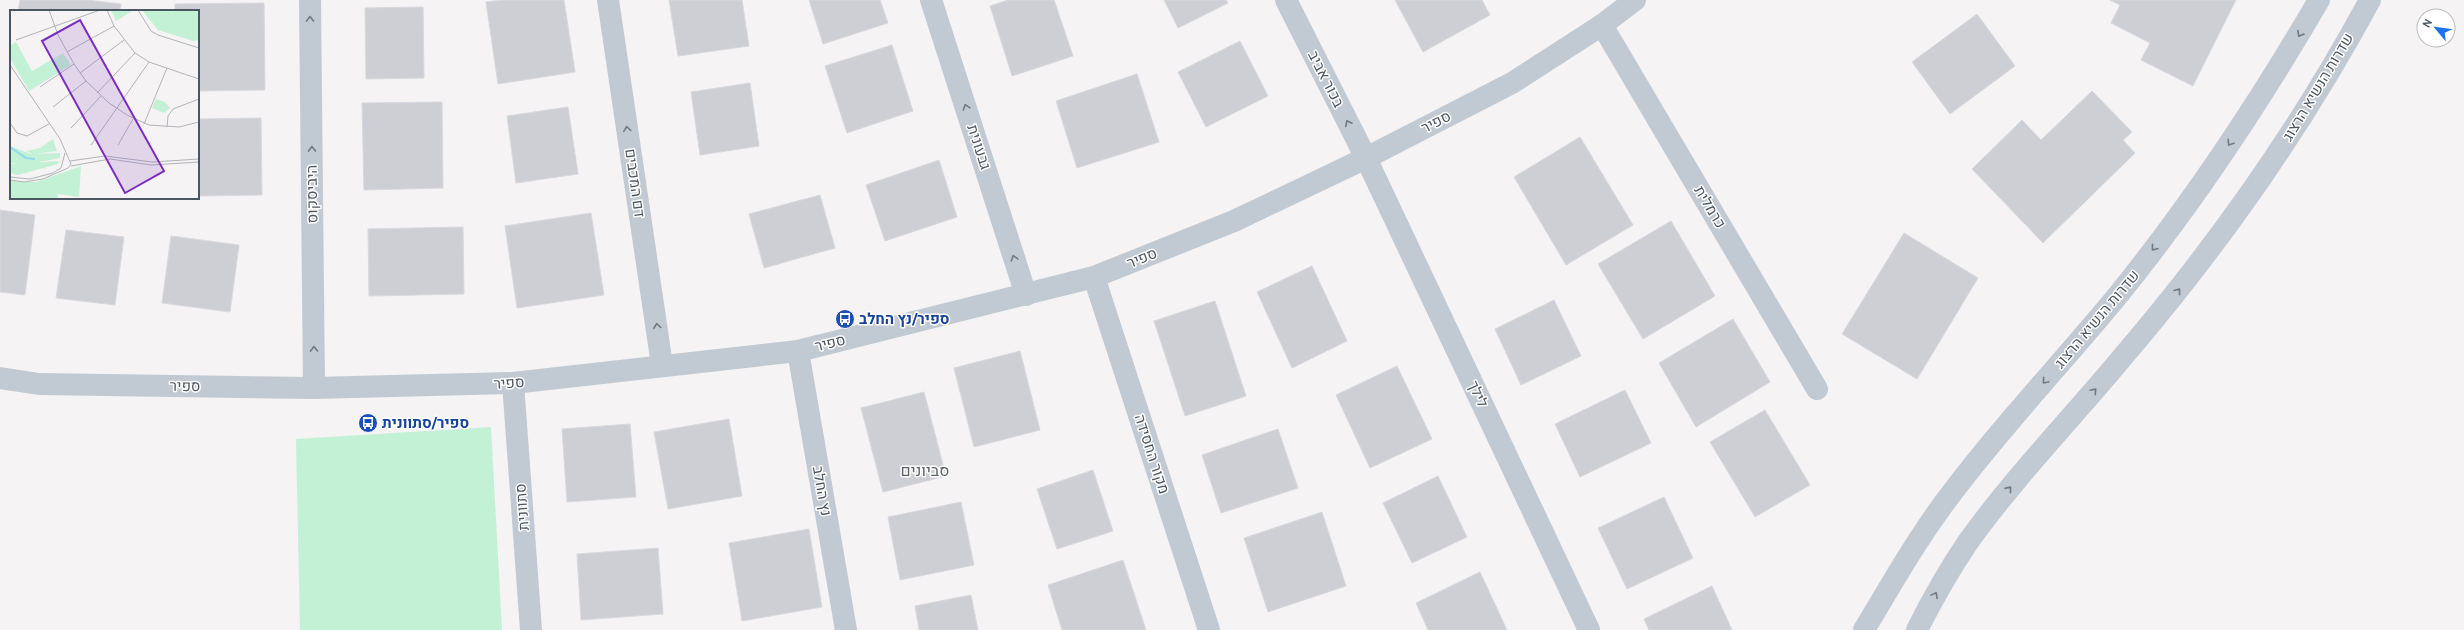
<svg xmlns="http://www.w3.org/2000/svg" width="2464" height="630" viewBox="0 0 2464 630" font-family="Cabin,Heebo,sans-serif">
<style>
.green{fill:#c3f1d5}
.building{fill:#cdcfd5;stroke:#d7d9de}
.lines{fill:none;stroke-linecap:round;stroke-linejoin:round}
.minor{stroke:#c1cad2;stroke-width:22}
.tertiary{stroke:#c1cad2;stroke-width:22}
.oneway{stroke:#6e7983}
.labels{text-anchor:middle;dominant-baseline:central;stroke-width:3;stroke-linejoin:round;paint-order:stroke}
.street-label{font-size:15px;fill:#4a5661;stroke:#fff}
.transit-label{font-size:15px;font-weight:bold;fill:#164399;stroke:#fff;text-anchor:start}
.neighbourhood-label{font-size:16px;fill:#5f6368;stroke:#fff}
.inset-river{fill:none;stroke:#90daee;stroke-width:2}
.inset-road{fill:none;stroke:#b1b4b9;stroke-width:1}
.view{fill:#7b2cbf;fill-opacity:0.15;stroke:#7b2cbf;stroke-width:2}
.inset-edge{fill:none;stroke:#4a5661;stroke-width:2}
</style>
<rect width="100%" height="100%" fill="#f5f3f3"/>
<path class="green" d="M491 427 502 630H300L296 439Z"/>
<path class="building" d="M20 0H87L121 4 120 11H18Z
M502 0H564L575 72 498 84 486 2Z
M669 0H742L749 46 678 56Z
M809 0H880L888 23 823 44Z
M1008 0H1054L1073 56 1012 76 990 6Z
M1164 0H1226L1228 3 1178 28Z
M1395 0H1482L1490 15 1423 52Z
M2110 0H2236L2193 86 2141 60 2150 43 2111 23 2120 5Z
M264 3 265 90 198 91V11H175V4Z
M423 7 424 78 366 79 365 8Z
M1977 14 2015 66 1950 114 1912 62Z
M1240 41 1268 96 1206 127 1178 72Z
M892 45 913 111 847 133 825 66Z
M1137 74 1159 142 1077 168 1056 101Z
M750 83 759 146 700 155 691 92Z
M2092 91 2132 132 2123 140 2135 153 2043 243 1972 169 2022 120 2041 140Z
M442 102 443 188 364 190 362 103Z
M568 107 578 174 516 183 507 116Z
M261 118 262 195 198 196V119Z
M1580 137 1633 225 1566 265 1514 177Z
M939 160 957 217 885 241 866 185Z
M820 195 835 248 764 268 749 214Z
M0 210 35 215 25 295 0 292Z
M591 213 604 295 517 308 505 226Z
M1671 221 1715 296 1643 339 1598 264Z
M463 227 464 294 369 296 368 229Z
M66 230 124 237 115 305 56 298Z
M1904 233 1978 278 1917 379 1842 334Z
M171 236 239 245 230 312 162 303Z
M1312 266 1347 341 1292 368 1257 292Z
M1554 300 1581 356 1521 385 1495 329Z
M1215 301 1246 396 1185 416 1154 321Z
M1733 319 1770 382 1696 427 1659 363Z
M1020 351 1040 430 974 447 954 368Z
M1397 366 1432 439 1370 468 1336 395Z
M1625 390 1651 443 1580 477 1555 424Z
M924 392 946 476 883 492 861 408Z
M1765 410 1810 485 1755 517 1710 442Z
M729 419 742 496 668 509 654 432Z
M630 424 636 497 567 502 562 429Z
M1278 429 1298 488 1221 513 1202 455Z
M1093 470 1113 531 1057 549 1037 489Z
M1438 476 1467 537 1412 563 1383 503Z
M1664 497 1693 558 1627 589 1598 528Z
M961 502 974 565 900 580 888 517Z
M1322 512 1346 586 1268 612 1244 538Z
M809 529 822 607 742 621 729 543Z
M658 548 663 614 581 620 577 554Z
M1123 560 1146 630H1062L1048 585Z
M1480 572 1507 630H1428L1416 603Z
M1712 586 1732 630H1649L1644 619Z
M971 595 978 630H919L915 606Z"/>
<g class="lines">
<path class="minor" d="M310 0 314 388
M608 0 662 365
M931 0 1026 295
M1286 0 1366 158 1589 630
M1602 25 1817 389
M1094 277 1209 630
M798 351 846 630
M513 383 531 630"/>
<path class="tertiary" d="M0 378 39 384 314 388 513 383 798 351 1094 277 1234 221 1366 158 1512 83 1602 25 1635 0
M1864 630C1891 585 1917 539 1948 498 2001 427 2063 362 2119 294 2194 201 2259 103 2319 0
M1917 630C1932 600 1949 570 1968 542 2016 475 2074 416 2126 353 2219 244 2302 126 2370 0"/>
</g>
<defs><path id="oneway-chevron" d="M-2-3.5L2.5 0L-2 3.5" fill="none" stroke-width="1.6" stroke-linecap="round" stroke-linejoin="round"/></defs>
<g class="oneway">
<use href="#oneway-chevron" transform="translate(310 19) rotate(-91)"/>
<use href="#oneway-chevron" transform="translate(2300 34) rotate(120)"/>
<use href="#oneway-chevron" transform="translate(966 107) rotate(-108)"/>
<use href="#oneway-chevron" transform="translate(1348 123) rotate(-117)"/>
<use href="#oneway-chevron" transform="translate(627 129) rotate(-98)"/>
<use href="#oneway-chevron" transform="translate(2230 143) rotate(124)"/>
<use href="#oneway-chevron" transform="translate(312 149) rotate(-91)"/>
<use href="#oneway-chevron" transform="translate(2154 248) rotate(128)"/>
<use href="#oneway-chevron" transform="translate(1014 258) rotate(-108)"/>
<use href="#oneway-chevron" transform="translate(2178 291) rotate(-52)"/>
<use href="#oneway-chevron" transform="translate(657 326) rotate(-98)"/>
<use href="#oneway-chevron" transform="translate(314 349) rotate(-91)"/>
<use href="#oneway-chevron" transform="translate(2045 381) rotate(130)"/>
<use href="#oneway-chevron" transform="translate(2094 391) rotate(-49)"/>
<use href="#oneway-chevron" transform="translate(2009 489) rotate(-51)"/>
<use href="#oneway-chevron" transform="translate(1935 595) rotate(-62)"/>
</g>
<defs>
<symbol id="bus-disc" viewBox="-11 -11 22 22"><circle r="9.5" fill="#1a4fb4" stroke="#fff"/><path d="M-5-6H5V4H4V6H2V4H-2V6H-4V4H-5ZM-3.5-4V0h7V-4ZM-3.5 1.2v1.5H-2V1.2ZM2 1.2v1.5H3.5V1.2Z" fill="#fff"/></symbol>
</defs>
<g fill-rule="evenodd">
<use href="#bus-disc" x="834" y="308" width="22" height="22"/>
<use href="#bus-disc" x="357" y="412" width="22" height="22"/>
</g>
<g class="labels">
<g class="street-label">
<text transform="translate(1326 79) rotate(63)">בכור אביב</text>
<text transform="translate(2318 87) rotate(-59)">שדרות הנשיא הרצוג</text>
<text transform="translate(1436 122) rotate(-27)">ספיר</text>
<text transform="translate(979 147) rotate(72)">גבעונית</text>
<text transform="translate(635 183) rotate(82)">דם המכבים</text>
<text transform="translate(312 194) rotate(-91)">היביסקוס</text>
<text transform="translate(1710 207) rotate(59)">כרמלית</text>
<text transform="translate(1142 258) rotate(-22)">ספיר</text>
<text transform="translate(2097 319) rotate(-50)">שדרות הנשיא הרצוג</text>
<text transform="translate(830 343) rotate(-14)">ספיר</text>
<text transform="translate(509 383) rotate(-4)">ספיר</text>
<text transform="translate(185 386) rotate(1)">ספיר</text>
<text transform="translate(1478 394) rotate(65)">לילך</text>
<text transform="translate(1152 454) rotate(72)">מקור החסידה</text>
<text transform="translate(822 491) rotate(80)">נץ החלב</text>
<text transform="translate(522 507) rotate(-94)">סתוונית</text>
</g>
<g class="transit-label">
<text x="859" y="319">ספיר/נץ החלב</text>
<text x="382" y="423">ספיר/סתוונית</text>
</g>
<g class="neighbourhood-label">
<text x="925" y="470">סביונים</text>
</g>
</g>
<g transform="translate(10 10)">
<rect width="189" height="189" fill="#f5f3f3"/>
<path d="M101 0H122V1L106 11ZM132 0H189V30L183 31 148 20ZM6 32 22 61 53 43 61 55 19 81 0 48V36ZM146 89 155 92 160 98 154 103 142 98ZM43 129 47 141 23 144 16 141 30 138ZM0 136 21 144 50 143V148L19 154 0 153ZM50 151 48 154 8 165 0 163V154ZM71 156 69 187 48 184 47 189H0V171L27 172Z" fill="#c3f1d5"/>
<path class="inset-river" d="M0 137 16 148 25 149"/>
<path class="inset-road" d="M39 0 48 25 64 54 76 71 99 93 117 105 139 115 169 117 189 112M97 0 104 16 125 43 139 52 189 69M128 0 141 21 148 25 189 38M6 30 90 0M57 42 104 16M0 55 50 129 61 154 58 158 33 169 14 172 0 170M70 63 114 30M30 77 64 54M87 83 125 43M43 97 76 71M0 113 7 123 17 126 39 114M134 114 157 58M157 117 158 106 163 99 189 89M61 118 91 86M81 135 139 52M108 135 123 109M60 151 95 146 142 152 189 149M61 156 100 149 141 155 189 152M0 167 20 169 43 163 51 158 55 143"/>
<path class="view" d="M70 10 154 161 115 183 32 31Z"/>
<rect width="189" height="189" class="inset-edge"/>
</g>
<g transform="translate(2436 28) rotate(299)"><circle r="19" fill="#ffffff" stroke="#b7bbc0"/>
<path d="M0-3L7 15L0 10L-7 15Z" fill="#1a73e8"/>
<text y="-6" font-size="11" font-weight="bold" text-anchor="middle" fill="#4a5661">N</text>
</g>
</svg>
